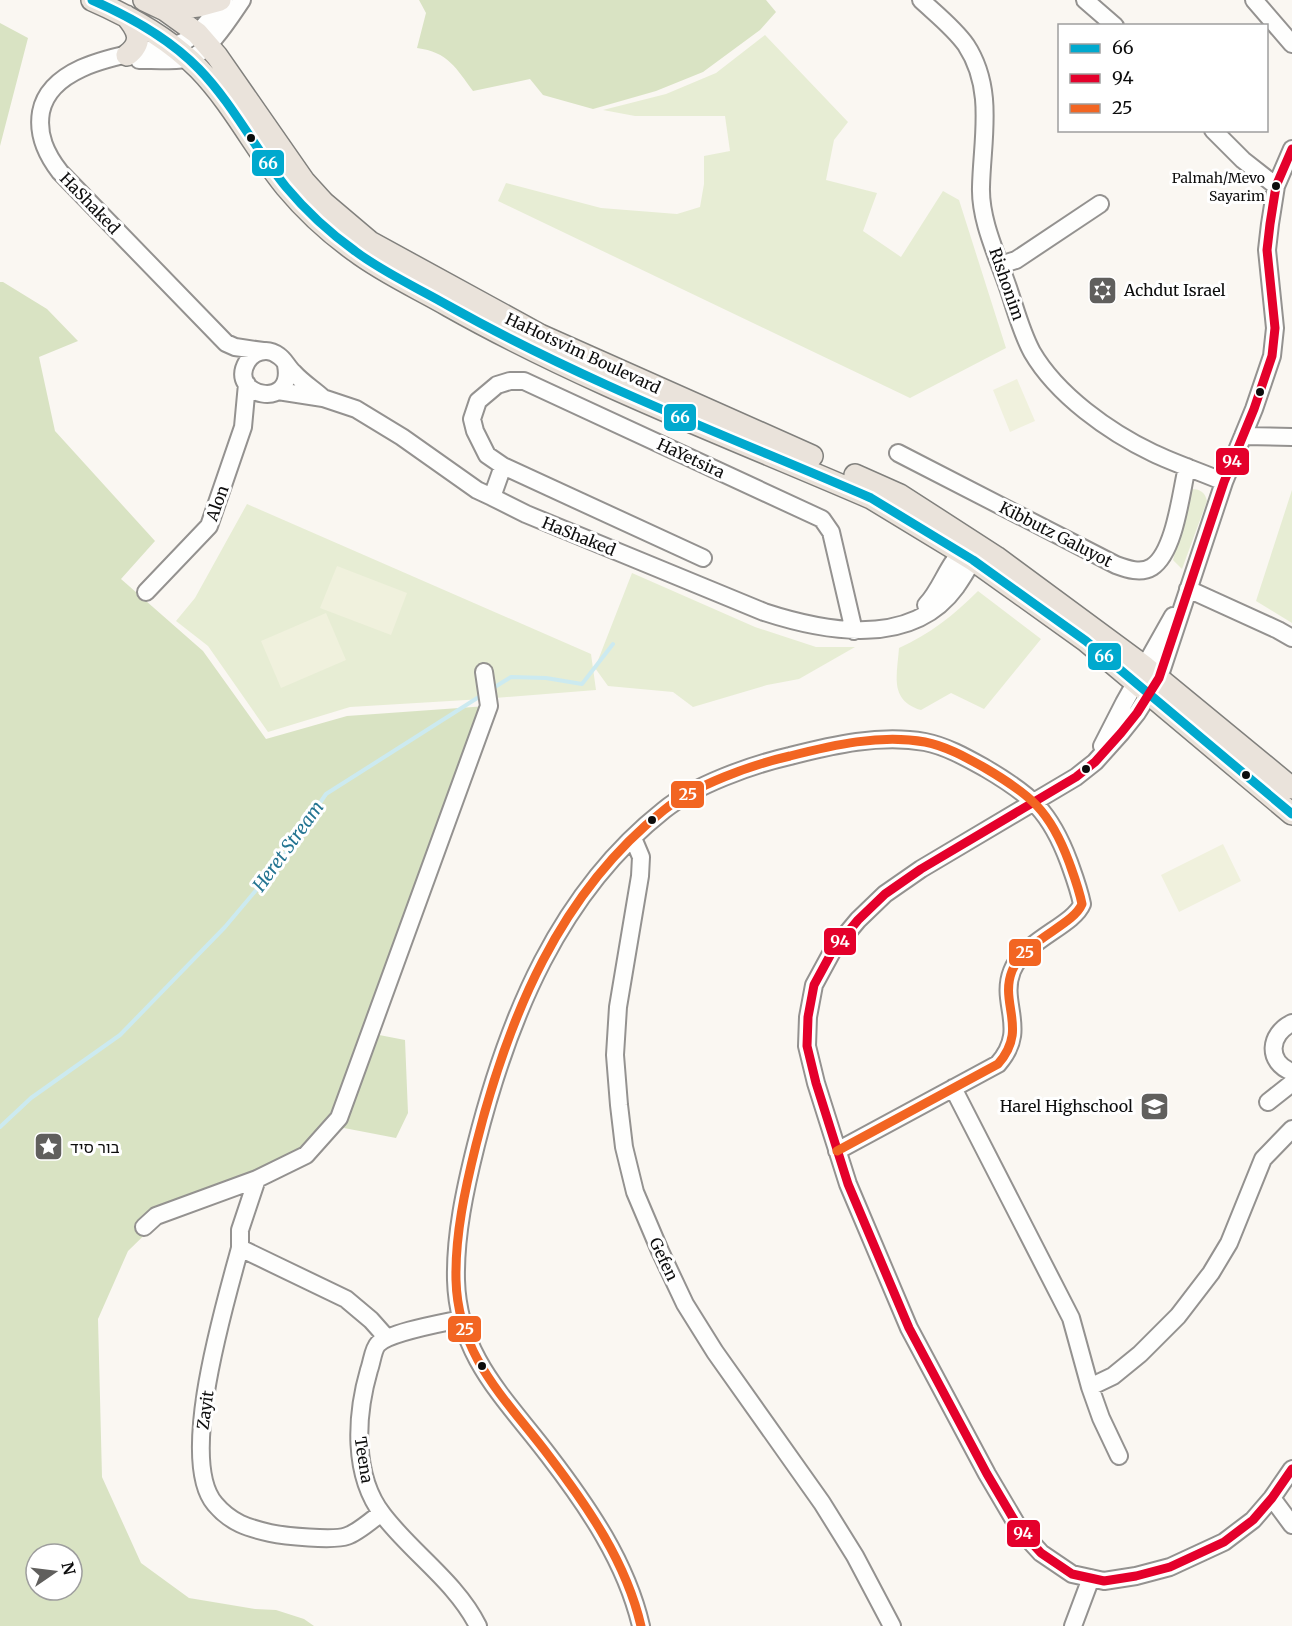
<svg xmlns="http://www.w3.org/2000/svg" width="1292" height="1626" viewBox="0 0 1292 1626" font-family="Merriweather,'Noto Sans Hebrew',serif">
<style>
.green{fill:#e7edd4}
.forest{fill:#d9e3c3;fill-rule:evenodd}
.pitch{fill:#f0f1dd}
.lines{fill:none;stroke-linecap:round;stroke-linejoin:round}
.stream{stroke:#cceaf0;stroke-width:4}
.minor-casing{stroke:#949290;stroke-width:20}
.major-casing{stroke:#81807d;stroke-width:24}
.minor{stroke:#fefefd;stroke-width:16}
.major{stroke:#eae3db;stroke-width:21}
.bus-1-casing{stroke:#fff;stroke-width:14}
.bus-2-casing{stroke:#fff;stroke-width:14}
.bus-3-casing{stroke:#fff;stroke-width:14}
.bus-1{stroke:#00a9ce;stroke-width:9}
.bus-2{stroke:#e4002b;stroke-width:9}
.bus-3{stroke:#f26522;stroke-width:9}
.bus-dot{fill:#0d0d0d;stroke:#fff;stroke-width:2}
.labels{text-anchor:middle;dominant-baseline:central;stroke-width:6;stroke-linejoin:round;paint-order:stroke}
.bus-label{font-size:14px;fill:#0d0d0d;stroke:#fff;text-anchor:end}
.street-label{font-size:16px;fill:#0d0d0d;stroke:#fff}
.poi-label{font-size:16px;fill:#0d0d0d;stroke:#fff;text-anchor:start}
.water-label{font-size:18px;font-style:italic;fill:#237491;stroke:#fff}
.line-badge{stroke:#fff;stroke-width:2}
.badge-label{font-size:16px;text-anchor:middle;font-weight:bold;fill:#fff}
</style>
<rect width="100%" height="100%" fill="#faf7f2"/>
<path class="green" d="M765 35 848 122 834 140 826 180 877 193 863 231 901 257 943 191 959 200 1006 348 910 398 498 201 506 183 601 208 677 214 700 207 704 184V156L730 151 725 116H635L603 110 666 94 716 73Z
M1191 489C1200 489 1205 492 1207 501L1182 569 1173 560Z
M1292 490V623L1256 601Z
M247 504 591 654 596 690 483 699 350 707 268 732 208 646 176 621 195 598Z
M632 573 755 627 816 647H855L799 679 767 685 693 707 673 692 608 686 595 668Z
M978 591 1041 639 984 709 951 693 921 710C889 700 897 676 899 648 930 634 954 615 978 591Z"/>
<path class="forest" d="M419 0H766L776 12 760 30 703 72 656 91 593 109 543 95 530 79 473 91C456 68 448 52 417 48L426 13Z
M0 23 28 38 0 146Z
M0 282H3L47 309 78 341 39 357 55 431 155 541 121 579 203 651 266 739 347 716 487 706 374 1034 405 1040 408 1113 396 1138 344 1128 321 1143 167 1213 128 1251 98 1319 102 1477 141 1563 189 1598 255 1609 276 1610 304 1619 314 1626H0ZM36 1554H72V1590H36Z"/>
<path class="pitch" d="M1017 379 1035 421 1010 432 993 390Z
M337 566 407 593 391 635 320 608Z
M326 613 346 660 281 688 261 641Z
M1223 844 1241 881 1179 912 1161 875Z"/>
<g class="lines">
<path class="stream" d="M490 690 511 677 546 678 582 684 613 644
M0 1127 31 1098 120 1035 225 927 279 863 326 794 482 695"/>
<defs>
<path id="minor" d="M224 0C213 14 202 32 187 40 173 48 157 48 142 51 107 58 49 70 41 112 37 135 46 154 60 172L226 343 235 347 263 351
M921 0C936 14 954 28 966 45 995 89 982 139 981 187 980 218 995 251 1005 279 1014 303 1020 330 1032 352 1057 395 1109 432 1153 453 1176 464 1201 472 1224 482
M1085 0 1115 26
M1254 0 1292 44
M139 60C155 60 172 61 187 59 207 55 231 16 242 0
M1213 130 1243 160 1276 186
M1292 149 1276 186 1270 224 1267 250 1275 328 1272 356 1254 409 1224 482 1159 678 1137 713 1121 733 1095 762 1076 777 921 869 885 894 858 920 833 950 814 985 808 1017 807 1046 816 1083 848 1184 909 1328 987 1474 1020 1530 1041 1553 1072 1574 1104 1581 1136 1576 1170 1567 1224 1542 1253 1520 1272 1498 1292 1469
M1000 265 1016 260 1100 204
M286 365C295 411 227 396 247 362 251 355 258 351 266 351 271 351 275 353 279 356 285 360 288 368 294 373 302 382 313 389 322 397
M278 391 323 398 356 409 402 437 477 490 492 497 526 514 764 612C825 632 912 648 956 587 964 575 972 564 974 550
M1243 436 1292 437
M898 453 1116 565C1127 569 1141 574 1152 567 1175 552 1181 492 1187 467
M492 497 503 466
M703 558 503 466 487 455 475 431 472 419 478 401 497 385 510 381H524L822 519 831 532 854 631
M1188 589 1278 630 1292 638
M146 592 209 526 243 427 247 384
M926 605C943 588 948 559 969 547
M1102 746 1124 703 1173 616
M633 838 641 857 640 876 618 1007 615 1055 619 1105 624 1147 635 1192 660 1251 685 1304 715 1352 822 1503 855 1556 892 1626
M1292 1023C1269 1034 1266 1062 1292 1072
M953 1088 1071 1318 1090 1387 1101 1418 1119 1456
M1268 1102 1292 1083
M144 1227 156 1216 257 1179 306 1155 339 1118 489 706 484 672
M240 1248V1230L257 1179
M461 1319C443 1323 390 1332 378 1344 373 1349 372 1362 369 1370 356 1415 352 1475 383 1515 412 1553 456 1582 478 1626
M1090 1387 1113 1376 1140 1354 1178 1316 1211 1273 1229 1243 1263 1159 1292 1129
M1272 1498 1292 1525
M381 1513C372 1520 357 1533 347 1536 334 1541 284 1536 270 1533 248 1528 231 1523 215 1504 177 1460 226 1301 240 1248L346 1299 371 1320 387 1338
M641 1626C626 1562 588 1507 549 1456 506 1399 458 1357 456 1280 455 1235 465 1189 476 1145 508 1018 559 893 664 810 695 785 751 765 790 756 833 745 880 734 925 742 946 746 967 758 985 768 1031 795 1050 811 1069 862 1074 876 1079 889 1082 904 1073 926 1024 940 1012 971 999 1004 1029 1029 998 1064L837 1151
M1073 1626 1091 1578"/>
<path id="major" d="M92 0C131 17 169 38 199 69 233 104 255 149 286 187 306 211 330 233 355 251 384 273 418 288 449 306 584 382 730 437 871 498L973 560 1086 641 1292 814
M144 0 165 10 197 33 217 56 304 181 324 203 370 242 540 335 812 456
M165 10 198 6 220 0
M126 16C138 30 144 42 127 55
M855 475 900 495 996 557 1145 667 1292 788"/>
</defs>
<use href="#minor" class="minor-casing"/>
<use href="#major" class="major-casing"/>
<use href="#minor" class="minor"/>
<use href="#major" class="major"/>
<defs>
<path id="bus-1" d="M92 0C131 17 169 38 199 69 233 104 255 149 286 187 306 211 330 233 355 251 384 273 418 288 449 306 584 382 730 437 871 498L973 560 1086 641 1292 814"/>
<path id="bus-2" d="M1292 149 1276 186 1270 224 1267 250 1275 328 1272 356 1254 409 1224 482 1159 678 1137 713 1121 733 1095 762 1076 777 921 869 885 894 858 920 833 950 814 985 808 1017 807 1046 816 1083 848 1184 909 1328 987 1474 1020 1530 1041 1553 1072 1574 1104 1581 1136 1576 1170 1567 1224 1542 1253 1520 1272 1498 1292 1469"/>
<path id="bus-3" d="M641 1626C626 1562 588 1507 549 1456 506 1399 458 1357 456 1280 455 1235 465 1189 476 1145 508 1018 559 893 664 810 695 785 751 765 790 756 833 745 880 734 925 742 946 746 967 758 985 768 1031 795 1050 811 1069 862 1074 876 1079 889 1082 904 1073 926 1024 940 1012 971 999 1004 1029 1029 998 1064L837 1151"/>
</defs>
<use href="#bus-1" class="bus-1-casing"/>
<use href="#bus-2" class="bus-2-casing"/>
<use href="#bus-3" class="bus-3-casing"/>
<use href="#bus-1" class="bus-1"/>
<use href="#bus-2" class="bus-2"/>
<use href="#bus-3" class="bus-3"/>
</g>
<defs>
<symbol id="synagogue-square" viewBox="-11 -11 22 22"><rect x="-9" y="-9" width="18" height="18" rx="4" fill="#605f5d" stroke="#fff"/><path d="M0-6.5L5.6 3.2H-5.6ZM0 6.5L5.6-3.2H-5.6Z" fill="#fff"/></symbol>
<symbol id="school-square" viewBox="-11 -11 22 22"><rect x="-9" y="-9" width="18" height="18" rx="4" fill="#605f5d" stroke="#fff"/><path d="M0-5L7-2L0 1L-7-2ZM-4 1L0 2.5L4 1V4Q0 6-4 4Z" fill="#fff"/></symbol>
<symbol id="sight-square" viewBox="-11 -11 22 22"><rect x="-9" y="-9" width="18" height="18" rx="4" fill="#605f5d" stroke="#fff"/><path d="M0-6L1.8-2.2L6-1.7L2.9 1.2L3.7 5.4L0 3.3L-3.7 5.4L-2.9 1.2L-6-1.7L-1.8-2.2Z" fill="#fff"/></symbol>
</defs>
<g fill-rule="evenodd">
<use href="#synagogue-square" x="1086" y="274" width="33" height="33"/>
<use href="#school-square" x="1138" y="1090" width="33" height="33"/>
<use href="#sight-square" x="32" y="1130" width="33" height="33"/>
</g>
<g class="bus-dot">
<circle cx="251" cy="138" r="5"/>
<circle cx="1276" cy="186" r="5"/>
<circle cx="1260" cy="392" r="5"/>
<circle cx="1086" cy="769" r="5"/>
<circle cx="1246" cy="775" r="5"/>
<circle cx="652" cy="820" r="5"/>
<circle cx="482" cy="1366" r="5"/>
</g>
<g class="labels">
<g class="bus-label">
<text x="1265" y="178">Palmah/Mevo<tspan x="1265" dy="18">Sayarim</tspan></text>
</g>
<g class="street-label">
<text transform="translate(90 203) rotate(46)">HaShaked</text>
<text transform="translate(1007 284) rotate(71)">Rishonim</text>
<text transform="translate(583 353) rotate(25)">HaHotsvim Boulevard</text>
<text transform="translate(691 458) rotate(25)">HaYetsira</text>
<text transform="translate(217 503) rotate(-70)">Alon</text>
<text transform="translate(1056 534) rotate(27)">Kibbutz Galuyot</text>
<text transform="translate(579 536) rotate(22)">HaShaked</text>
<text transform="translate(664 1259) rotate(65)">Gefen</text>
<text transform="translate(205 1410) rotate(-82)">Zayit</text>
<text transform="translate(364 1460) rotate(81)">Teena</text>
</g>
<g class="poi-label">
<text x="1124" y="290">Achdut Israel</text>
<text x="1133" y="1106" text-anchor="end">Harel Highschool</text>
<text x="70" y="1147">בור סיד</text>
</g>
<g class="water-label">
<text transform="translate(288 846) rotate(-54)">Heret Stream</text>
</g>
</g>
<g class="line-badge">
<rect x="251" y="149" width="34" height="28" rx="6" fill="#00a9ce"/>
<rect x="663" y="403" width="34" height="29" rx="6" fill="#00a9ce"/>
<rect x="1215" y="447" width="35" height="29" rx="6" fill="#e4002b"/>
<rect x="1087" y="642" width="35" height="29" rx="6" fill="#00a9ce"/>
<rect x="670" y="780" width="35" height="29" rx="6" fill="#f26522"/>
<rect x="823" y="927" width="34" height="29" rx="6" fill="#e4002b"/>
<rect x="1008" y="938" width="34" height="29" rx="6" fill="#f26522"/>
<rect x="447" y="1315" width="35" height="28" rx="6" fill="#f26522"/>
<rect x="1006" y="1519" width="35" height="29" rx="6" fill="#e4002b"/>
</g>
<g class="badge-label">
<text x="268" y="169">66</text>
<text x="680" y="423">66</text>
<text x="1232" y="467">94</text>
<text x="1104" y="662">66</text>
<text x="688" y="800">25</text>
<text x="840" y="947">94</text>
<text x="1025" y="958">25</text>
<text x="465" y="1335">25</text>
<text x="1023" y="1539">94</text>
</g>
<rect x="1058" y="24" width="210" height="108" fill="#ffffff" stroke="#9e9e9e" stroke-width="1.5"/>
<rect x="1070" y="44" width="30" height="9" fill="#00a9ce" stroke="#9e9e9e" stroke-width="1.5"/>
<text x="1112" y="54" font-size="18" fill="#0d0d0d">66</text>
<rect x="1070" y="74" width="30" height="9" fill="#e4002b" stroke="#9e9e9e" stroke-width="1.5"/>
<text x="1112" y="84" font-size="18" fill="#0d0d0d">94</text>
<rect x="1070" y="104" width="30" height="9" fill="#f26522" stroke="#9e9e9e" stroke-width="1.5"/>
<text x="1112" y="114" font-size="18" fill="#0d0d0d">25</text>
<g transform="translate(54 1572) rotate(76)"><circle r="28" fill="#ffffff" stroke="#9e9e9e" stroke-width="1.5"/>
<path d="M0-4.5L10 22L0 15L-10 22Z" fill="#605f5d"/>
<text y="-9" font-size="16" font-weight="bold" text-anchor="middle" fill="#0d0d0d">N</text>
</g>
</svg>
